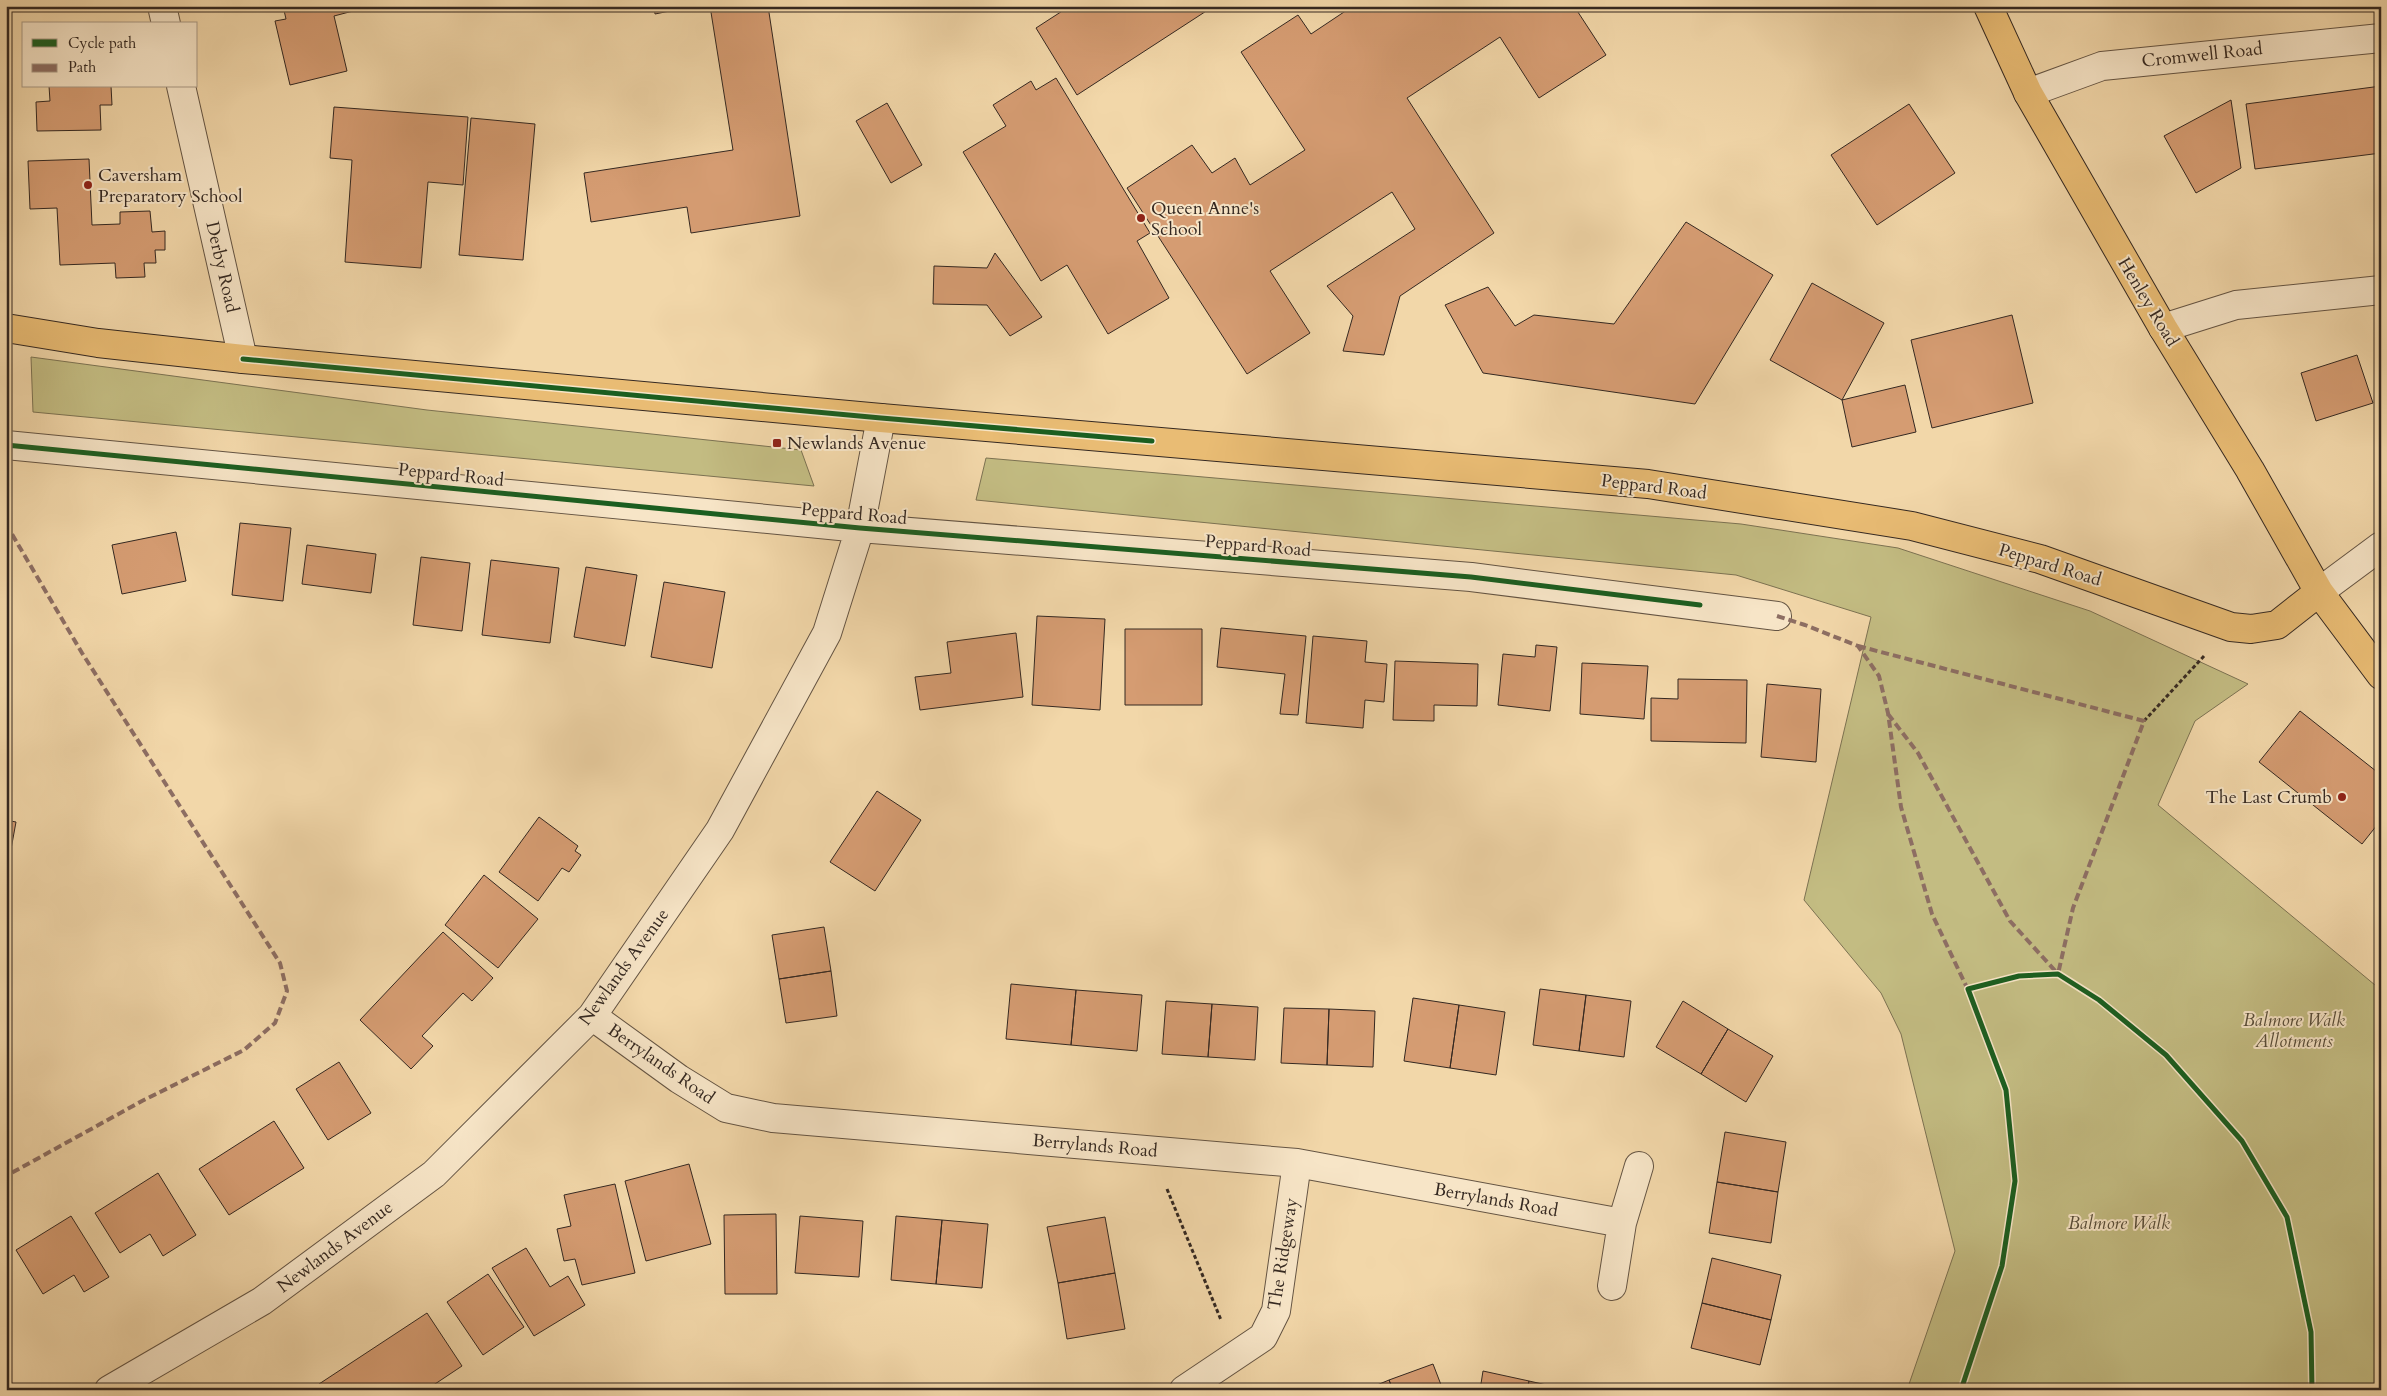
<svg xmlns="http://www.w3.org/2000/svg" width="2387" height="1396" viewBox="0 0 2387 1396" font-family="Cardo,serif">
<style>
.green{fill:#c3bc82;stroke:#7c7252}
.building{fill:#d59c72;stroke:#342821}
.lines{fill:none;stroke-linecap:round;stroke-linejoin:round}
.minor-casing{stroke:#645443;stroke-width:30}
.major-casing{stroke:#342821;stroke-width:30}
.path{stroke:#342821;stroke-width:3;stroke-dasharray:4 2.5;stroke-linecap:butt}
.minor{stroke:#f7e5c7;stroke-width:28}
.major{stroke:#e9bc74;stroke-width:28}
.quiet{stroke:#8d6e63;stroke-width:4;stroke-dasharray:8 4;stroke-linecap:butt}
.cycleway-casing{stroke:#f7e5c7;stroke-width:8}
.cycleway{stroke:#1b5e20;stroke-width:5}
.poi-dot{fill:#8f2418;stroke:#f7e5c7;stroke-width:2}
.labels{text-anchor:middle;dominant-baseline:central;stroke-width:4;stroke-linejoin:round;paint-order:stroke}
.street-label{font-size:18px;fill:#342821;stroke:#f7e5c7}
.poi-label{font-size:18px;fill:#342821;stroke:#f7e5c7;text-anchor:start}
.park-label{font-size:18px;font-style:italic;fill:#584d39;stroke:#f7e5c7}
</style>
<rect width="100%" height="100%" fill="#f2d7a9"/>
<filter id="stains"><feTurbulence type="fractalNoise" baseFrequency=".004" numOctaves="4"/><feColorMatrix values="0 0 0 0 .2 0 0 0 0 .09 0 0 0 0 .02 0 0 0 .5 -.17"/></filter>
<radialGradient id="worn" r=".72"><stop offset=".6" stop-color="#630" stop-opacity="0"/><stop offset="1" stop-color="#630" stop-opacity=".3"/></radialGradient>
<path class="green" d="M31 357 427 410 801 450 814 486 33 412Z
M986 458 1741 524 1898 548 2090 611 2248 684 2195 721 2158 805 2381 990V1390H1907L1955 1251 1901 1034 1881 993 1804 900 1871 617 1736 575 976 500Z"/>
<path class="building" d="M283 6H372L334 16 347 71 290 85 275 21 286 19Z
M654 6H694L655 14Z
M710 6H768L800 216 691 233 687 207 591 222 584 173 733 150Z
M1070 6H1214L1077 95 1036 28Z
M1353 6H1574L1606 55 1539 98 1500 37 1407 98 1494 233 1400 296 1384 355 1343 351 1353 316 1327 286 1415 229 1392 192 1270 271 1310 333 1247 374 1127 188 1192 145 1212 173 1235 158 1250 185 1305 150 1241 52 1298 15 1311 34Z
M1056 78 1150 233 1137 241 1169 298 1108 334 1067 265 1041 281 963 152 1006 126 993 105 1031 81 1036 90Z
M49 86H111L112 105H100L101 130 37 131 36 102 50 101Z
M2381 86V153L2255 169 2246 104Z
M2231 100 2241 168 2196 193 2164 136Z
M887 103 922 165 891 183 856 121Z
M1909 104 1955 173 1877 225 1831 155Z
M334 107 468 117 463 185 428 182 421 268 345 262 352 160 330 158Z
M471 118 535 124 523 260 459 255Z
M89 159 92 225 120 224V212L150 211 152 232 165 231V250H155L156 263H144L145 277 116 278 115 263 60 265 57 208 30 209 28 161Z
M1686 222 1773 275 1695 404 1483 373 1445 305 1488 287 1515 326 1534 315 1614 324Z
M995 253 1042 317 1010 336 987 305 933 304 934 266 987 268Z
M1812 283 1884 323 1842 400 1770 360Z
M2012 315 2033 403 1932 428 1911 340Z
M2357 355 2373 403 2316 421 2301 373Z
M1905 385 1916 432 1852 447 1842 400Z
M240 523 291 528 283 601 232 595Z
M176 532 186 581 122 594 112 545Z
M307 545 376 554 371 593 302 584Z
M421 557 470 563 462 631 413 625Z
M491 560 559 568 550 643 482 635Z
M586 567 637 575 625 646 574 637Z
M664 582 725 592 712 668 651 657Z
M1037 616 1105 619 1100 710 1032 705Z
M1221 628 1306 636 1298 715 1280 714 1285 674 1217 667Z
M1125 629H1202V705H1125Z
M1016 633 1023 697 920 710 915 677 951 673 947 642Z
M1313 636 1367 641 1365 662 1387 664 1384 702 1365 700 1363 728 1306 723Z
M1536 645 1557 647 1550 711 1498 705 1503 654 1535 657Z
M1395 661 1478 664 1477 706 1434 705V721L1393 720Z
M1582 663 1648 666 1644 719 1580 714Z
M1678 679 1747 680 1746 743 1651 741V698L1678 699Z
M1767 684 1821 689 1816 762 1761 757Z
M2300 711 2381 775V820L2362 844 2259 762Z
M6 779 10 793 6 794Z
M877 791 921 820 875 891 830 862Z
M539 817 578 846 575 851 581 855 569 872 562 868 538 901 499 872Z
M6 820 16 822 7 871H6Z
M484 875 538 919 498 968 445 925Z
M824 927 831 971 779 979 772 935Z
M443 932 493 978 472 1001 463 993 422 1036 433 1046 411 1069 360 1020Z
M831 971 837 1016 786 1023 779 979Z
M1011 984 1076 990 1071 1045 1006 1039Z
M1540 989 1586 995 1579 1051 1533 1045Z
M1076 990 1142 995 1137 1051 1071 1045Z
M1586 995 1631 1001 1624 1057 1579 1051Z
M1413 998 1459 1005 1450 1068 1404 1061Z
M1166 1001 1212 1004 1208 1057 1162 1054Z
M1683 1001 1728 1029 1701 1074 1656 1047Z
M1212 1004 1258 1007 1255 1060 1208 1057Z
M1459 1005 1505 1012 1496 1075 1450 1068Z
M1284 1008 1329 1009 1327 1065 1281 1063Z
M1329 1009 1375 1011 1373 1067 1327 1065Z
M1728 1029 1773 1056 1746 1102 1701 1074Z
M339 1062 371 1113 328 1140 296 1089Z
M274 1121 304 1168 229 1215 199 1169Z
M1725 1132 1786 1142 1778 1192 1717 1182Z
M689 1164 711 1244 646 1261 625 1181Z
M158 1173 196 1235 163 1256 150 1234 120 1253 95 1213Z
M1717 1182 1778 1192 1771 1243 1709 1233Z
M615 1184 635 1273 582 1285 575 1259 564 1261 557 1229 571 1226 564 1195Z
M776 1214 777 1294H725L724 1215Z
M71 1216 109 1277 84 1292 74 1275 43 1294 16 1250Z
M800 1216 863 1221 859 1277 795 1273Z
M896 1216 942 1220 936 1284 891 1280Z
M1105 1217 1115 1273 1058 1283 1047 1227Z
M942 1220 988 1224 982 1288 936 1284Z
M526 1248 550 1287 568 1276 585 1305 534 1336 492 1268Z
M1712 1258 1781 1275 1771 1320 1702 1303Z
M1115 1273 1125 1329 1067 1339 1058 1283Z
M488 1274 524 1327 483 1355 447 1302Z
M1702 1303 1771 1320 1760 1365 1691 1348Z
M427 1313 462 1366 426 1390H323L319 1384Z
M1433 1364 1443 1390H1393L1389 1380Z
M1483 1371 1529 1381 1527 1390H1480Z
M1389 1380 1393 1390H1365Z
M1529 1381 1569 1390H1527Z"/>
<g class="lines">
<defs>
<path id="minor" d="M162 6 166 24
M181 86 243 359
M2028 93 2102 66 2381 38
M2163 328 2236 305 2381 290
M6 445 860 528 1471 577 1777 616
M2319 592 2381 546
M592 1016 679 1079 726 1108 773 1118 1297 1163 1622 1223 1639 1166
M1612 1286 1622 1223
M109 1390 262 1301 434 1174 592 1016 720 830 827 633 860 528 881 418
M1184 1390 1263 1337 1276 1311 1297 1163"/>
<path id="major" d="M1988 6 2028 93 2163 328 2250 470 2319 592 2381 675
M6 328 98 343 243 359 881 418 1648 484 1912 526 2040 559 2231 627 2251 629 2277 625 2319 592"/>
</defs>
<use href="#minor" class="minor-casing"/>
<use href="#major" class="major-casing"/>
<path class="path" d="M2144 721 2204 656
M1167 1189 1221 1320"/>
<use href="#minor" class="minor"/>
<use href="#major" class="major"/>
<path class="quiet" d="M6 524 82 653 280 963 287 991 275 1023 244 1050 142 1101 6 1176
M1777 616 1805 625 1858 646 1879 676 1888 713 1901 807 1932 914 1969 992
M1858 646 2144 721 2073 908 2058 974
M1888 714 1918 753 2010 921 2058 974"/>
<defs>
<path id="cycleway" d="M243 359 881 418 1152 441
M6 445 860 528 1471 577 1700 605
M1961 1390 2002 1266 2015 1181 2006 1090 1968 989 2019 976 2058 974 2099 1000 2166 1055 2242 1141 2287 1217 2311 1332 2312 1390"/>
</defs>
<use href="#cycleway" class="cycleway-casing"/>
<use href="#cycleway" class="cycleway"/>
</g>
<g class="poi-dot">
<circle cx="88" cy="185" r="5"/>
<circle cx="1141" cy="218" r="5"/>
<rect x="772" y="438" width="10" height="10" rx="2.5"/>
<circle cx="2342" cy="797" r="5"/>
</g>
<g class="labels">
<g class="street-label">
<text transform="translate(2202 55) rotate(-6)">Cromwell Road</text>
<text transform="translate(222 267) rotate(77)">Derby Road</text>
<text transform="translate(2148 302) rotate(59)">Henley Road</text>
<text transform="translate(451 475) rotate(6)">Peppard Road</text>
<text transform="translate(1654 487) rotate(7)">Peppard Road</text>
<text transform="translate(854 514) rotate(5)">Peppard Road</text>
<text transform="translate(1258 546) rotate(5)">Peppard Road</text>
<text transform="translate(2050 565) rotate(17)">Peppard Road</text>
<text transform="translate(624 967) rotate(-54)">Newlands Avenue</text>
<text transform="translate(661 1064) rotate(35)">Berrylands Road</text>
<text transform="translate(1095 1146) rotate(5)">Berrylands Road</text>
<text transform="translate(1496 1200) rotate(10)">Berrylands Road</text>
<text transform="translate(335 1247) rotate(-37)">Newlands Avenue</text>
<text transform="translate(1283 1254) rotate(-81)">The Ridgeway</text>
</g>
<g class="poi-label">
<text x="98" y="175">Caversham<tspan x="98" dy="21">Preparatory School</tspan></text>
<text x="1151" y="208">Queen Anne's<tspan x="1151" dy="21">School</tspan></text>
<text x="787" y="443">Newlands Avenue</text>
<text x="2332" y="797" text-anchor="end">The Last Crumb</text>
</g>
<g class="park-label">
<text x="2294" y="1020">Balmore Walk<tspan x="2294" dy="21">Allotments</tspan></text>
<text x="2119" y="1223">Balmore Walk</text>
</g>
</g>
<rect width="2387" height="1396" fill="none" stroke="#f2d7a9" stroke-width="25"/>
<rect x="8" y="8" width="2372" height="1381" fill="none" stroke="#342821" stroke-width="2.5"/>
<rect x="12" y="12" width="2362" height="1371" fill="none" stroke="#342821"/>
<rect x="22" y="22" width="175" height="65" fill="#f7e5c7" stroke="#a99985"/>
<rect x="32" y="39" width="25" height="8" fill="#1b5e20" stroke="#a99985"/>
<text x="68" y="48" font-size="15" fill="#342821">Cycle path</text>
<rect x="32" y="64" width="25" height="8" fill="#8d6e63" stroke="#a99985"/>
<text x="68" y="72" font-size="15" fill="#342821">Path</text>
<rect width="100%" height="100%" filter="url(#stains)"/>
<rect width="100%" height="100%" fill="url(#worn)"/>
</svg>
